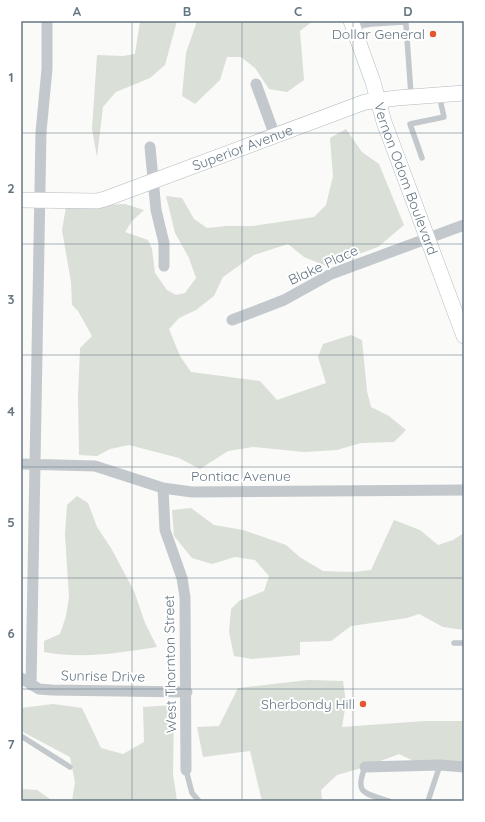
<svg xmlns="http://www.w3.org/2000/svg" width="485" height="822" viewBox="0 0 485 822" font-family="Quicksand,sans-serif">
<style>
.green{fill:#dadfd7}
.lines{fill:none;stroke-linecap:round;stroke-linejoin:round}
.secondary-casing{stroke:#b3babf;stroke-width:16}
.lane{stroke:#c3c8cc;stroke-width:5.5}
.street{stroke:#c3c8cc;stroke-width:11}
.secondary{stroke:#fff;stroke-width:15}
.grid{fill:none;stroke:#657683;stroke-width:1;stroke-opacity:0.55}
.poi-dot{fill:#e4572e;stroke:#fff;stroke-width:1.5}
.labels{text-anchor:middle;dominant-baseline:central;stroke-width:4;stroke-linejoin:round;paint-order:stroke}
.poi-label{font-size:14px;fill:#657683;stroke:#fff;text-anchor:end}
.street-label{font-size:14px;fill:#657683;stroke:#fff}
.neatline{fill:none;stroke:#657683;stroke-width:1.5}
.grid-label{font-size:13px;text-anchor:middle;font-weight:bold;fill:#657683}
</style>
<rect width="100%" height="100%" fill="#fafaf8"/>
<path class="green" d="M140 21H177L165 65 150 78 116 92 103 107 97 157 92 129 97 55 123 56 135 54Z
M197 21H313L300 31 304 80 287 92 269 89 255 68 241 57H227L220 80 195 104 182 96 186 53Z
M346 129 362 152 379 164 404 225 378 247 326 266 304 257 288 244 254 255 223 277 214 296 196 310 179 318 169 329 180 356 191 372 260 381 277 400 326 383 318 357 323 344 351 335 362 340 367 391 371 407 389 416 406 430 394 442 361 443 337 450 304 452 253 447 228 451 200 469 179 458 129 445 110 449 97 456 79 455 78 396 80 348 92 336 78 311 72 305 71 282 62 230 66 207 125 204 144 210 132 221 125 232 148 240 152 249 155 273 167 290 176 295 185 293 196 278 189 258 175 233 166 196 182 198 194 219 207 228 226 226H252L314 217 326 205 333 176 330 138Z
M77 496 88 503 97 527 111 548 134 591 145 623 157 647C119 653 82 659 44 652V641L60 634 66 616 69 597 65 535 67 505Z
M191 508 214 525 243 530 286 545 301 558 323 571 354 572 371 570 394 520 420 530 438 545 453 540 464 533V630L443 627 419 614 407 618 351 626 331 641 300 642V655L252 659 234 656 229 632 231 609 239 601 264 591 269 576 255 560 235 557 212 564 192 558 174 536 172 510Z
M308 680 343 681 346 703 342 727 425 721H464V767L422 765 399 754 365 767 337 775 321 790 322 801H262L250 751 203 757 197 727 219 726 238 688Z
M53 704 82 708 101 748 123 754 144 742 143 707 174 705 173 774 177 801H72L75 782 70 757 21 731V708Z
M21 789 37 790 53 801H21Z"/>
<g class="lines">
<defs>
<g id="secondary">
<path id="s1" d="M351 21 373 82 384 122 464 336"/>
<path id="s2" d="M21 200 97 201 105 199 365 102 397 98 464 93"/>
</g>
</defs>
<use href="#secondary" class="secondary-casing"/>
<path class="lane" d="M353 27 371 24 404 22 406 24 411 95
M422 158 410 124 444 117 439 95
M454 643H464
M21 736 70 767
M365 767C354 795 365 793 389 801
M186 770 192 793 199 801
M428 801 440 765"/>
<path class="street" d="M256 84 275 136
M150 147 156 210 164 243V266
M232 320 284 300 331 274 464 225
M21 464 95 466 163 488 192 492 464 490
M163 488 165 530 182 578 185 597 186 770
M21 678 39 689 52 690 187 692
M31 685 41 132 47 69V21
M365 767 440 765 464 767"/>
<use href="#secondary" class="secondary"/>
</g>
<path class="grid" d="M132 21V801M242 21V801M353 21V801M21 133H464M21 244H464M21 355H464M21 467H464M21 578H464M21 689H464"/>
<g class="poi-dot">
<circle cx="433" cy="34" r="4"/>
<circle cx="363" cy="704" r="4"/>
</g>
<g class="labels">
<g class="poi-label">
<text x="425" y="34">Dollar General</text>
<text x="355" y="704">Sherbondy Hill</text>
</g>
<g class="street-label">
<text stroke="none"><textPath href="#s2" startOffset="231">Superior Avenue</textPath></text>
<text stroke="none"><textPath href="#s1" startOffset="167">Vernon Odom Boulevard</textPath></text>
<text transform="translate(323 265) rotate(-25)">Blake Place</text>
<text x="241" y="476">Pontiac Avenue</text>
<text transform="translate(170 664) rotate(-91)">West Thornton Street</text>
<text transform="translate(103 676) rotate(1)">Sunrise Drive</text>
</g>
</g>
<rect width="485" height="822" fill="none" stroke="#ffffff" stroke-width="44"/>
<rect x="22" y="22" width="441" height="778" class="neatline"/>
<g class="grid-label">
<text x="77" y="16">A</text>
<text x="187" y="16">B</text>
<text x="298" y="16">C</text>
<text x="408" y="16">D</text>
<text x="11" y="82">1</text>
<text x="11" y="193">2</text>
<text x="11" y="304">3</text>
<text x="11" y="416">4</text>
<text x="11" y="527">5</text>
<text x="11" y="638">6</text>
<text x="11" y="749">7</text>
</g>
</svg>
